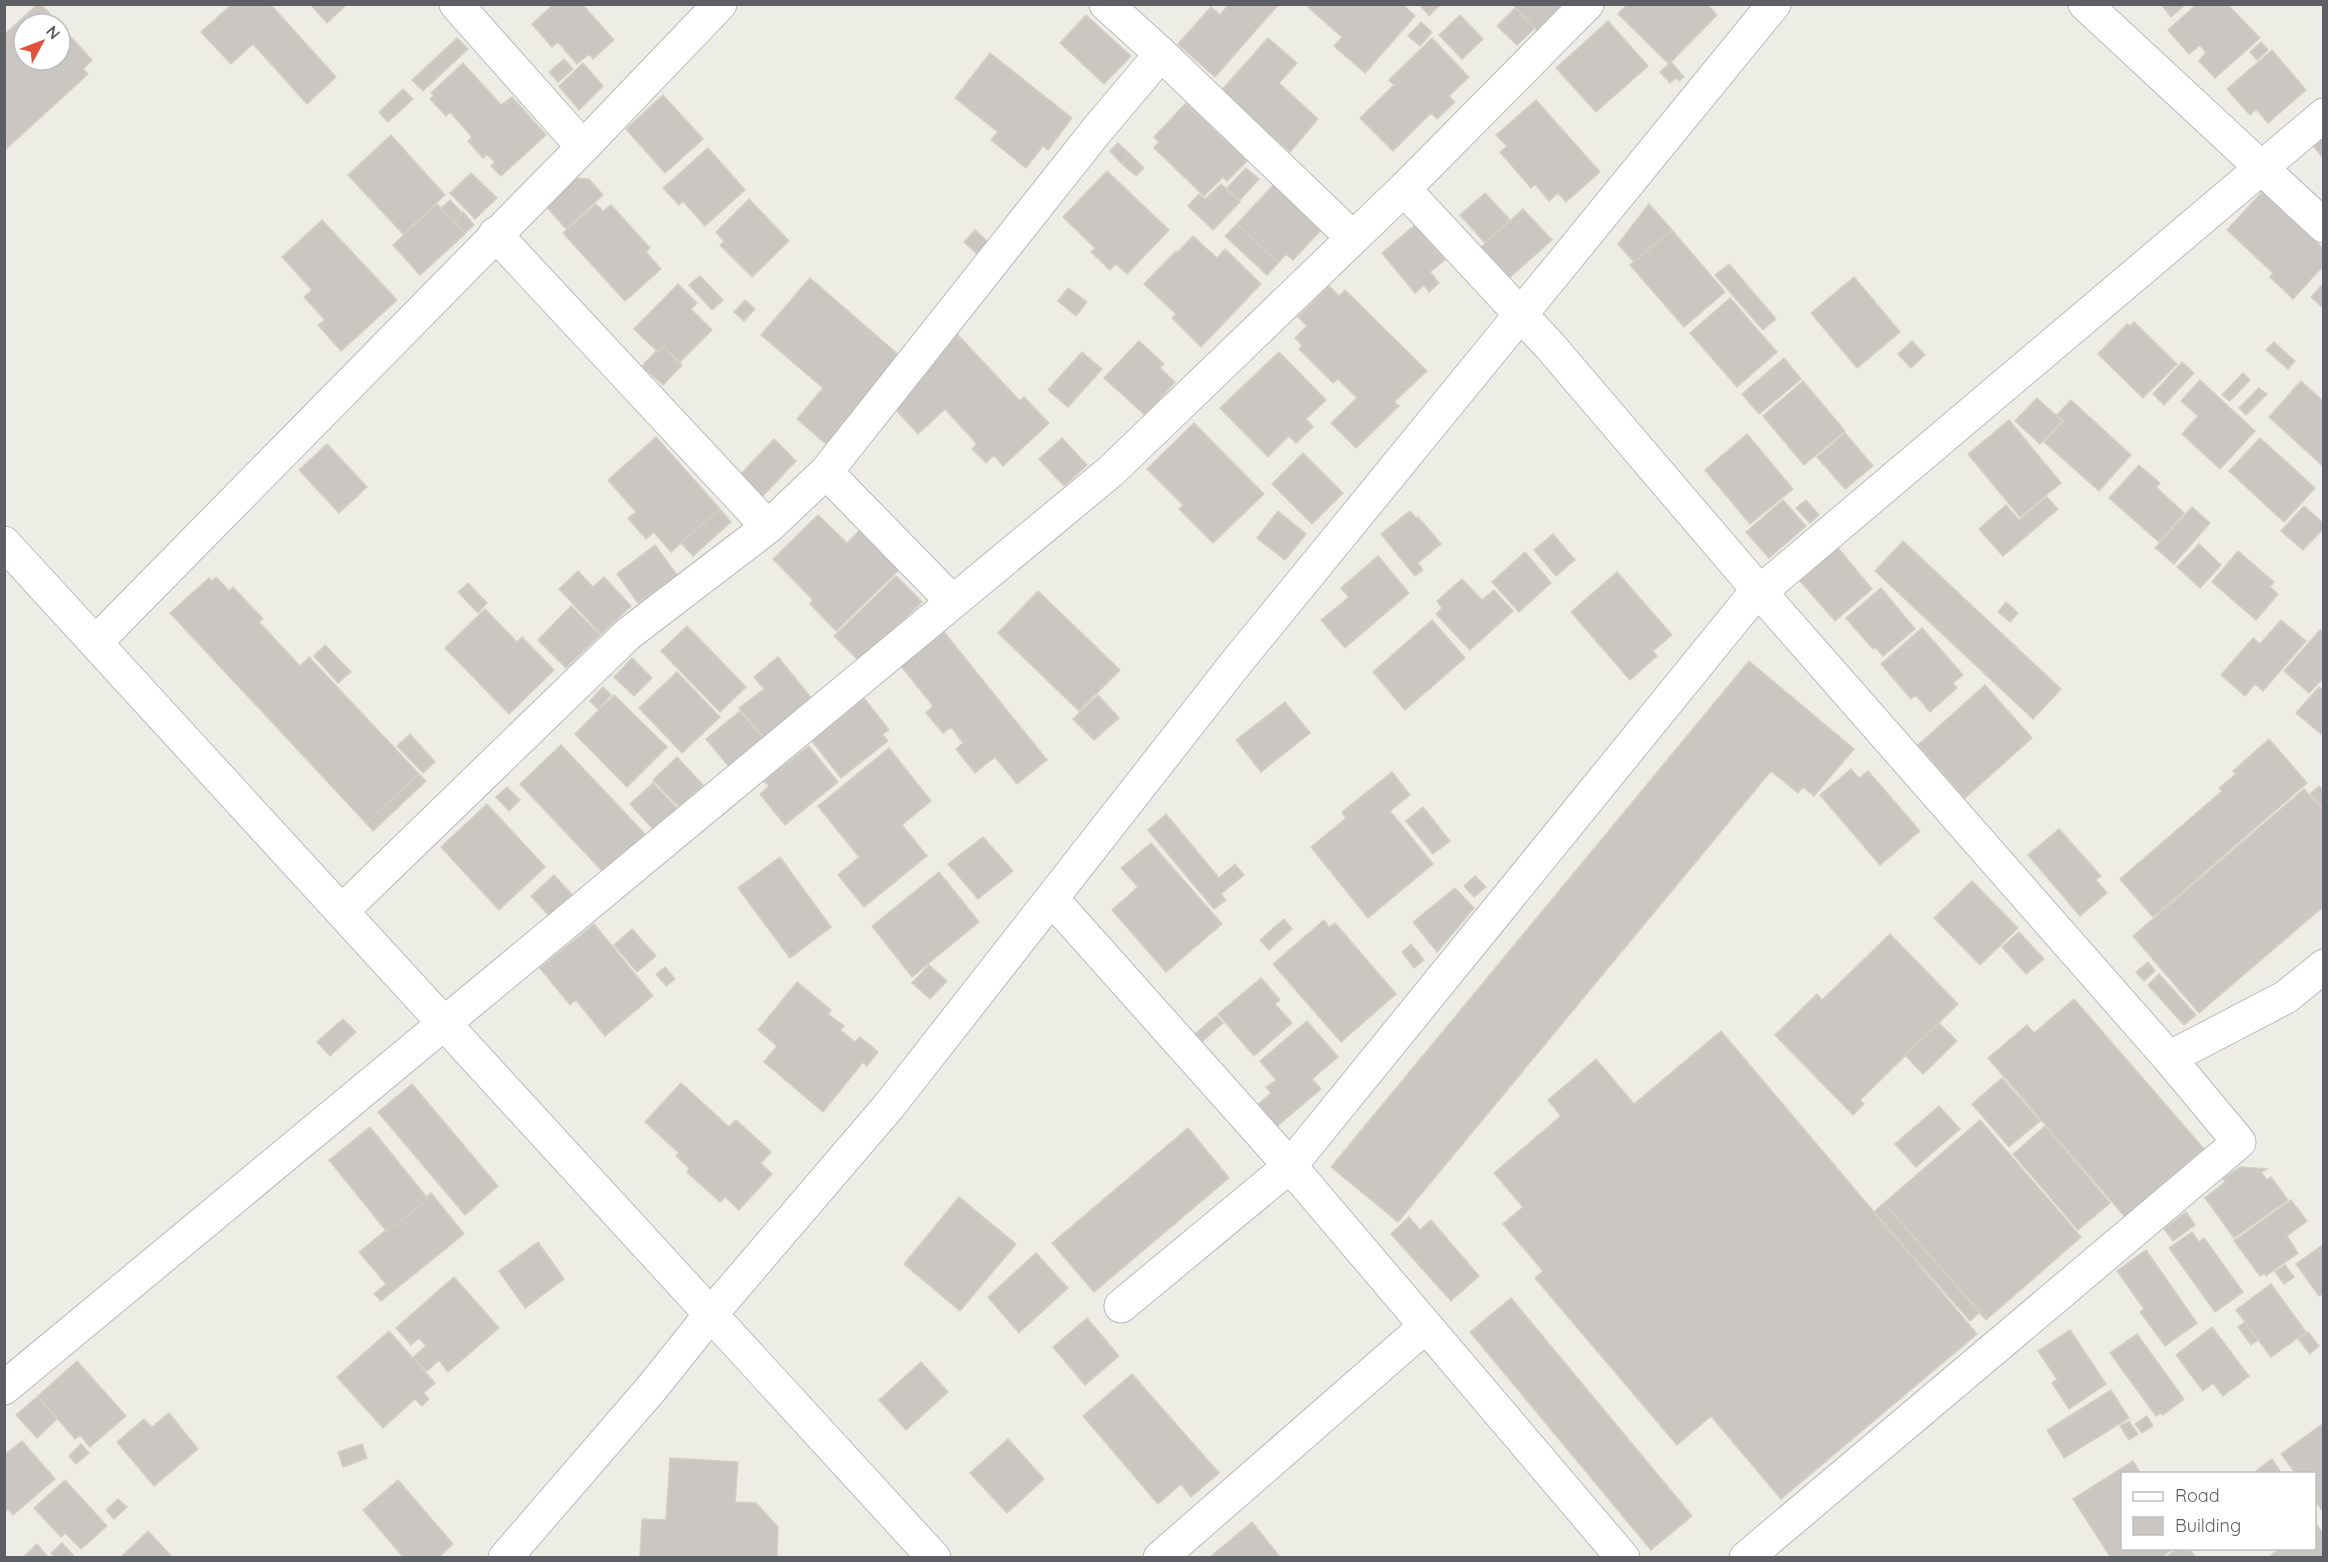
<svg xmlns="http://www.w3.org/2000/svg" width="2328" height="1562" viewBox="0 0 2328 1562" font-family="Quicksand,sans-serif">
<style>
.building{fill:#cac7c2;stroke:#d3cfc3;stroke-width:1.5}
.lines{fill:none;stroke-linecap:round;stroke-linejoin:round}
.street-casing{stroke:#b7b9be;stroke-width:35}
.secondary-casing{stroke:#b8bac0;stroke-width:35}
.street{stroke:#fff;stroke-width:33}
.secondary{stroke:#fff;stroke-width:33}
</style>
<rect width="100%" height="100%" fill="#eeede5"/>
<path class="building" d="M38 4H41L59 24H24V60H60V25L92 60 83 69 88 74 6 149 4 35Z
M232 4H270L336 77 307 104 253 44 231 64 201 32Z
M310 4H347L327 23Z
M554 4H582L614 40 593 59 589 54 577 64 558 42 552 47 532 24Z
M1229 4H1279L1215 77 1178 44 1211 7 1220 15Z
M1310 4H1402L1415 16 1365 73 1334 46 1342 37 1308 7Z
M1419 4H1441L1429 16Z
M1512 4H1563L1537 30Z
M1628 4H1707L1717 15 1669 64 1618 14Z
M2161 4H2186L2171 17Z
M2197 4H2227L2260 38 2215 78 2199 61 2206 53 2200 45 2189 54 2168 30Z
M1515 8 1535 28 1517 45 1497 26Z
M1086 15 1131 56 1104 84 1060 43Z
M1460 15 1483 39 1462 59 1439 35Z
M1608 21 1648 66 1596 112 1556 68Z
M1421 22 1432 32 1420 46 1408 36Z
M457 38 468 49 423 91 412 80Z
M1268 38 1297 63 1279 83 1318 119 1290 152 1221 91Z
M1432 38 1469 77 1449 96 1455 102 1437 119 1431 113 1393 151 1360 118 1394 85 1389 80Z
M2261 42 2268 50 2257 60 2250 52Z
M2272 50 2306 90 2268 123 2256 109 2250 115 2227 89Z
M990 53 1072 118 1048 150 1043 146 1026 168 991 140 998 132 955 98Z
M564 59 573 69 558 82 549 72Z
M1671 62 1684 77 1679 81 1676 78 1670 83 1660 72Z
M463 63 501 105 512 97 546 135 501 176 491 166 495 162 487 155 483 158 468 141 472 137 450 112 446 116 430 99 434 95 431 93Z
M583 63 603 86 579 110 559 86Z
M403 89 413 99 388 122 379 112Z
M663 95 703 139 665 173 626 129Z
M1536 100 1600 172 1566 202 1558 193 1549 201 1535 184 1531 188 1500 152 1507 146 1496 135Z
M1186 103 1247 161 1227 181 1223 177 1204 196 1154 148 1159 142 1154 137Z
M2324 133V159L2311 143Z
M391 135 445 195 403 234 348 175Z
M1118 143 1131 155 1122 164 1110 151Z
M708 148 745 190 705 226 683 201 679 205 663 188Z
M1131 155 1144 168 1136 176 1122 164Z
M1246 168 1259 179 1240 200 1227 188Z
M1107 171 1169 230 1127 274 1116 264 1110 270 1091 252 1095 248 1063 217Z
M471 173 497 198 475 219 450 193Z
M572 178 589 179 603 195 566 229 544 204Z
M1277 181 1324 227 1293 260 1286 254 1278 263 1237 224Z
M1221 184 1240 202 1213 230 1188 206 1199 194 1205 199Z
M2262 192 2324 249V265L2293 299 2270 277 2273 273 2227 230Z
M1485 193 1510 220 1485 243 1460 215Z
M749 199 789 241 752 277 720 245 724 241 716 232Z
M450 200 462 213 453 221 441 208Z
M437 204 465 234 420 275 393 245Z
M596 204 603 211 611 205 650 248 646 252 661 269 625 301 563 233Z
M1649 204 1672 230 1634 262 1618 244Z
M1523 209 1552 240 1508 279 1480 248Z
M463 212 474 225 465 233 454 221Z
M322 220 397 300 341 351 318 325 325 320 304 297 312 290 282 257Z
M1237 224 1278 263 1267 275 1225 236Z
M1415 225 1445 260 1430 272 1439 283 1429 292 1424 285 1415 293 1382 253Z
M975 230 989 243 978 255 964 242Z
M1672 230 1725 292 1684 327 1630 265Z
M1193 236 1217 258 1225 249 1261 284 1201 347 1172 318 1176 314 1144 284 1176 251 1177 253Z
M1729 264 1776 319 1763 330 1715 275Z
M700 276 723 300 712 310 689 285Z
M1854 277 1900 332 1857 368 1811 313Z
M810 278 900 356 826 444 797 419 823 388 761 335Z
M2324 283V309L2311 297Z
M678 284 697 303 691 309 712 330 679 363 664 347 658 352 634 329Z
M1329 286 1339 296 1345 290 1427 371 1394 402 1399 406 1356 448 1331 423 1357 398 1338 379 1333 383 1299 349 1302 345 1295 338 1307 326 1298 317Z
M1068 288 1087 302 1076 316 1058 301Z
M1730 298 1777 352 1737 387 1690 333Z
M745 300 755 309 744 321 734 312Z
M2134 322 2177 364 2143 398 2098 354 2127 324 2130 326Z
M957 334 1020 401 1024 397 1049 423 1003 466 994 455 986 463 972 449 977 444 945 409 918 434 896 410Z
M1139 341 1164 364 1160 368 1175 382 1145 415 1104 378Z
M1912 341 1925 355 1911 368 1898 354Z
M2274 342 2295 361 2288 369 2266 350Z
M664 347 682 365 663 385 642 366 657 350 658 352Z
M1082 352 1102 369 1068 407 1048 390Z
M1279 352 1326 400 1306 419 1313 427 1296 443 1289 436 1268 457 1220 408Z
M1784 358 1801 379 1759 414 1742 394Z
M2182 362 2194 373 2164 405 2153 394Z
M2243 373 2250 380 2230 401 2222 395Z
M2200 380 2255 431 2220 469 2182 434 2198 416 2181 401Z
M1803 381 1845 431 1804 465 1763 416Z
M2301 381 2324 402V467L2269 417Z
M2259 388 2267 394 2246 415 2239 408Z
M2037 398 2062 421 2040 444 2015 421Z
M2071 400 2131 455 2099 491 2044 442 2064 420 2057 415Z
M2009 420 2061 483 2020 517 1968 454Z
M1194 423 1264 494 1213 543 1179 509 1183 505 1147 469Z
M1845 433 1873 466 1845 489 1817 457Z
M1747 434 1793 489 1750 524 1705 470Z
M656 437 720 509 671 552 654 532 646 539 628 518 636 512 608 480Z
M1062 438 1087 465 1064 486 1039 459Z
M2260 438 2315 488 2284 522 2229 471Z
M774 439 796 461 762 497 739 476Z
M327 444 367 487 339 513 299 470Z
M1303 453 1343 493 1312 524 1272 484Z
M2139 465 2160 483 2156 487 2184 513 2159 542 2109 498Z
M2047 497 2058 509 2003 556 1979 529 2006 505 2019 520Z
M1783 500 1806 526 1769 558 1746 532Z
M1806 500 1819 515 1810 523 1796 508Z
M2304 506 2324 524V528L2303 550 2281 531Z
M2192 507 2210 523 2174 564 2155 548Z
M720 509 731 522 693 556 681 543Z
M1278 511 1306 534 1285 560 1257 538Z
M1410 511 1416 518 1418 517 1441 544 1418 563 1423 570 1415 576 1381 534Z
M818 515 847 543 863 527 902 567 836 631 810 604 813 600 773 559Z
M1553 534 1575 560 1556 576 1534 550Z
M1903 541 2061 689 2033 719 1875 571Z
M2199 544 2221 565 2200 588 2177 567Z
M655 545 677 575 638 603 617 574Z
M1838 548 1872 589 1835 621 1800 581Z
M2238 551 2274 582 2270 587 2278 594 2256 620 2212 582Z
M1525 552 1551 583 1519 612 1492 582Z
M1378 556 1409 593 1345 648 1321 620 1349 597 1341 588Z
M578 571 593 587 604 577 631 606 601 634 559 589Z
M1617 572 1672 635 1653 651 1657 656 1630 680 1571 612Z
M896 576 922 602 860 662 834 636Z
M216 577 229 591 233 587 263 619 259 622 300 666 309 657 419 774 366 823 170 613 209 578 212 581Z
M1462 579 1482 600 1494 590 1513 611 1470 650 1436 614 1442 608 1437 601Z
M468 583 487 603 478 613 458 592Z
M1881 588 1915 629 1883 656 1875 647 1873 649 1846 618Z
M1038 591 1120 670 1079 711 998 633Z
M2006 602 2018 613 2010 622 1998 612Z
M571 606 600 635 566 668 538 640Z
M485 609 517 642 522 637 554 670 509 714 445 648Z
M1432 620 1465 658 1405 710 1373 672Z
M2281 620 2306 641 2263 691 2255 684 2245 696 2221 675 2253 638 2260 644Z
M687 626 746 687 720 712 661 651Z
M1922 628 1963 675 1953 683 1957 688 1930 712 1916 695 1911 699 1881 664Z
M2320 630 2324 633V677L2309 693 2284 671Z
M944 632 1047 760 1017 784 995 757 975 773 956 749 963 743 951 727 943 733 926 713 933 706 901 666Z
M325 645 351 672 338 683 314 656Z
M778 657 812 699 764 738 739 708 764 689 754 677Z
M632 658 652 678 634 696 614 677Z
M1749 661 1854 749 1814 796 1803 787 1798 793 1771 771 1398 1222 1331 1167Z
M677 672 720 717 682 753 639 708Z
M1985 685 2032 738 1965 798 1918 745Z
M603 687 611 695 598 709 590 701Z
M2319 687 2324 691V731L2321 734 2296 713Z
M614 695 667 747 627 787 575 734Z
M1098 695 1119 718 1094 740 1073 719Z
M864 698 889 730 882 734 888 741 841 778 812 741Z
M1285 702 1310 733 1261 772 1236 740Z
M740 711 765 741 731 769 706 739Z
M410 734 435 762 423 773 397 746Z
M2269 739 2307 783 2153 917 2120 879 2222 791 2219 788 2236 774 2233 771Z
M561 745 645 834 604 873 520 784Z
M809 746 838 782 785 825 760 794 769 786 764 781Z
M889 748 931 801 902 825 927 856 864 907 838 875 859 857 818 806Z
M677 757 703 785 679 807 653 780Z
M1851 769 1859 778 1868 771 1920 831 1880 865 1820 795Z
M1392 772 1410 795 1390 811 1433 864 1368 918 1311 847 1346 818 1342 812Z
M419 774 426 781 373 831 366 823Z
M653 783 677 808 654 830 630 804Z
M2319 786 2324 791V809L2310 794Z
M507 787 520 800 509 811 496 797Z
M2304 789 2324 811V906L2199 1013 2133 936Z
M487 804 545 867 499 910 441 847Z
M1423 807 1450 841 1433 854 1406 821Z
M1166 814 1219 878 1235 864 1244 875 1221 894 1226 900 1214 909 1148 830Z
M2059 829 2101 876 2096 880 2107 893 2080 916 2028 855Z
M983 837 1013 871 978 899 948 864Z
M1151 843 1222 924 1166 972 1112 910 1138 887 1121 868Z
M780 857 831 927 790 958 738 888Z
M939 872 979 922 912 977 872 926Z
M554 875 574 897 551 918 531 896Z
M1475 876 1486 887 1474 897 1464 886Z
M1972 881 2018 928 1980 965 1934 918Z
M1455 888 1474 908 1437 952 1413 922Z
M1284 919 1292 929 1269 950 1260 940Z
M1324 920 1329 927 1335 923 1396 994 1341 1042 1273 964Z
M594 924 653 996 605 1036 576 1000 570 1005 540 968Z
M632 929 656 956 637 972 614 945Z
M2019 932 2044 959 2026 974 2002 947Z
M1890 934 1958 1004 1860 1100 1864 1104 1853 1115 1775 1035 1817 994 1822 1000Z
M1411 944 1424 960 1414 968 1402 952Z
M2148 962 2155 971 2144 981 2136 972Z
M929 965 947 981 930 999 912 983Z
M665 967 675 979 666 986 656 974Z
M2159 974 2196 1015 2184 1025 2148 985Z
M1261 978 1280 1000 1275 1004 1292 1023 1254 1056 1218 1014Z
M797 982 831 1010 828 1014 844 1026 840 1030 855 1042 860 1037 878 1052 867 1066 863 1062 823 1112 764 1062 777 1046 758 1030Z
M2074 999 2204 1149 2125 1217 1988 1058 2027 1025 2034 1033Z
M1216 1016 1223 1023 1202 1042 1195 1034Z
M343 1019 356 1032 330 1056 317 1042Z
M1307 1021 1338 1057 1312 1079 1321 1089 1275 1128 1256 1106 1271 1093 1266 1087 1276 1080 1260 1061Z
M1939 1023 1957 1041 1923 1074 1905 1055Z
M1721 1031 1977 1334 1781 1499 1711 1416 1677 1445 1535 1278 1543 1271 1503 1224 1523 1207 1494 1173 1561 1116 1548 1100 1596 1059 1634 1104Z
M2002 1078 2040 1121 2009 1147 1972 1104Z
M681 1083 729 1127 736 1120 771 1152 761 1163 772 1174 739 1210 725 1197 720 1202 687 1172 689 1168 676 1156 679 1153 645 1122Z
M412 1084 498 1186 465 1215 378 1112Z
M1939 1106 1960 1129 1916 1167 1895 1144Z
M1980 1120 2081 1237 1986 1320 1884 1203Z
M2045 1126 2110 1203 2078 1230 2013 1154Z
M370 1127 428 1199 387 1232 329 1160Z
M1188 1128 1229 1178 1094 1292 1052 1243Z
M2240 1167 2267 1169 2261 1172 2267 1180 2271 1177 2288 1200 2234 1238 2205 1198 2225 1182 2223 1179Z
M431 1193 464 1234 381 1301 374 1294 386 1284 359 1252 386 1230 387 1232 428 1199 426 1197Z
M959 1197 1016 1244 960 1311 904 1264Z
M2291 1200 2307 1221 2287 1236 2298 1253 2266 1276 2264 1273 2260 1276 2234 1241Z
M1884 1203 1980 1312 1970 1321 1874 1212Z
M2186 1212 2195 1225 2173 1241 2164 1229Z
M1409 1217 1420 1230 1431 1220 1479 1276 1451 1301 1391 1234Z
M2192 1232 2199 1242 2204 1238 2243 1292 2215 1312 2169 1248Z
M538 1242 564 1279 525 1308 499 1271Z
M2324 1244V1293L2319 1296 2296 1264Z
M2146 1250 2197 1323 2165 1346 2140 1312 2144 1309 2117 1271Z
M1036 1253 1068 1288 1019 1333 988 1297Z
M2285 1265 2294 1277 2284 1284 2275 1272Z
M454 1277 499 1328 448 1372 439 1360 427 1371 413 1357 426 1346 419 1338 411 1345 396 1328Z
M2271 1284 2306 1332 2271 1357 2236 1310Z
M1511 1298 1692 1516 1651 1550 1470 1332Z
M1087 1318 1119 1356 1085 1385 1053 1347Z
M2245 1322 2258 1340 2251 1345 2238 1327Z
M2212 1327 2249 1376 2223 1396 2213 1383 2203 1391 2176 1355Z
M2070 1330 2106 1384 2069 1409 2052 1383 2057 1379 2038 1351Z
M389 1331 435 1383 424 1393 429 1399 422 1406 415 1399 383 1428 337 1377Z
M2308 1332 2319 1346 2310 1354 2298 1339Z
M2137 1334 2184 1399 2163 1415 2161 1413 2156 1416 2110 1353Z
M77 1361 126 1416 90 1447 80 1435 75 1439 38 1396Z
M921 1362 948 1392 906 1430 879 1400Z
M1132 1374 1219 1473 1191 1497 1181 1484 1158 1504 1083 1416Z
M2111 1390 2129 1418 2064 1458 2047 1430Z
M37 1397 57 1419 37 1438 16 1415Z
M169 1413 198 1449 154 1486 117 1442 144 1419 152 1427Z
M2147 1416 2153 1426 2142 1433 2135 1424Z
M2129 1421 2138 1434 2129 1440 2120 1426Z
M2324 1423V1507L2321 1509 2314 1499V1474H2296L2281 1454Z
M1008 1439 1044 1479 1007 1513 970 1473Z
M22 1441 55 1479 13 1515 8 1509 4 1513V1455Z
M81 1444 89 1453 76 1464 69 1456Z
M362 1444 367 1458 343 1467 338 1452Z
M670 1458 738 1462 735 1502 756 1503 778 1527 777 1558 640 1557 642 1519 666 1520Z
M2272 1459 2282 1474H2252Z
M2133 1461 2141 1474H2122V1548H2174L2160 1558H2111L2073 1499Z
M65 1480 107 1526 81 1549 65 1533 61 1537 34 1508Z
M398 1480 453 1544 438 1558H404L363 1510Z
M118 1499 127 1507 114 1519 106 1510Z
M1252 1522 1281 1558H1209Z
M2316 1524 2324 1535V1558H2271L2270 1556 2281 1548H2314V1525Z
M148 1531 173 1558H120Z
M62 1543 73 1555 70 1558H55L51 1553Z
M37 1544 49 1558H22Z
M2177 1548H2189L2196 1558H2165Z"/>
<g class="lines">
<defs>
<path id="street" d="M456 4 583 147
M1106 4 1161 54
M2085 4 2324 226
M1404 189 1550 346 1760 592 2169 1058 2239 1142 1746 1558
M495 234 768 527
M1521 314 1774 4
M826 472 1097 130 1161 54 1353 238
M96 642 583 147 720 4
M1052 899 1290 1166 1623 1558
M342 911 628 634 768 527 826 472 953 602
M2169 1058 2286 997 2324 966
M1121 1306 1290 1166 1748 602 2324 115
M4 1388 1111 471 1404 189 1587 4
M1160 1558 1426 1326"/>
<path id="secondary" d="M4 543 934 1558
M505 1558 651 1389 711 1314 889 1106 1236 663 1521 314"/>
</defs>
<use href="#street" class="street-casing"/>
<use href="#secondary" class="secondary-casing"/>
<use href="#street" class="street"/>
<use href="#secondary" class="secondary"/>
</g>
<rect width="2328" height="1562" fill="none" stroke="#5d5f64" stroke-width="12"/>
<rect x="2121" y="1472" width="195" height="78" fill="#ffffff" stroke="#bebfc1" stroke-width="1.5"/>
<rect x="2133" y="1492" width="30" height="9" fill="#ffffff" stroke="#bebfc1" stroke-width="1.5"/>
<text x="2175" y="1502" font-size="18" fill="#5d5f64">Road</text>
<rect x="2133" y="1517" width="30" height="18" fill="#cac7c2" stroke="#bebfc1" stroke-width="1.5"/>
<text x="2175" y="1532" font-size="18" fill="#5d5f64">Building</text>
<g transform="translate(42 42) rotate(49)"><circle r="28" fill="#ffffff" stroke="#bebfc1" stroke-width="1.5"/>
<path d="M0-4.5L10 22L0 15L-10 22Z" fill="#e05139"/>
<text y="-9" font-size="16" font-weight="bold" text-anchor="middle" fill="#5d5f64">N</text>
</g>
</svg>
